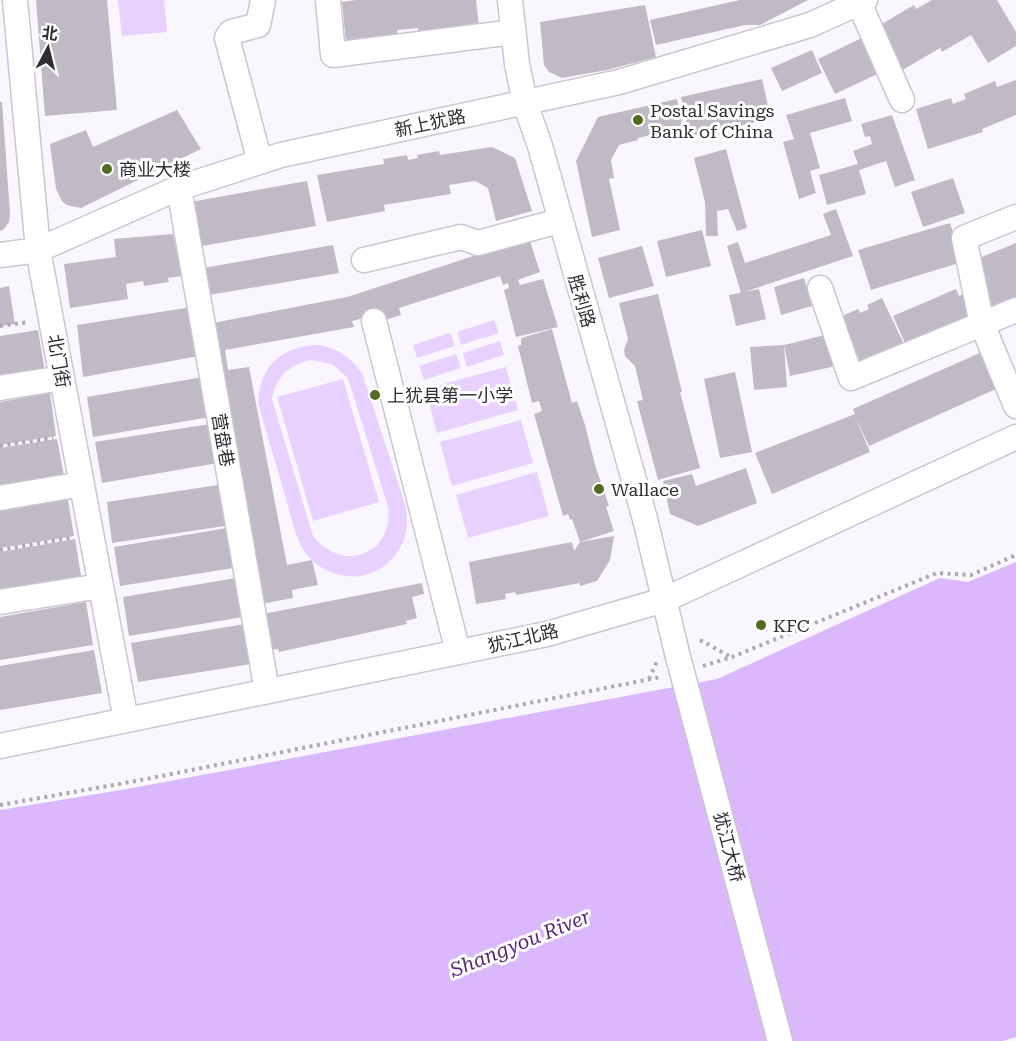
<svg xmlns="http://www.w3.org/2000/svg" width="1016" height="1041" viewBox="0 0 1016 1041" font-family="'Roboto Serif','Noto Sans SC',serif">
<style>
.green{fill:#e8d1fe;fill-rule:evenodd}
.water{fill:#dbb7fc}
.building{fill:#c0b9c6}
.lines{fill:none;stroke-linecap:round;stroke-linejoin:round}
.minor-casing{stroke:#ccc5d2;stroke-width:27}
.path{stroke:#ada9b0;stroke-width:4;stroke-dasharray:3 4.5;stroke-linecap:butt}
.minor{stroke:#fff;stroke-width:24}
.poi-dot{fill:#506c21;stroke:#fff;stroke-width:2}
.labels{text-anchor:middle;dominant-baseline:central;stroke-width:6;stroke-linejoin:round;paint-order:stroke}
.poi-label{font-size:18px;fill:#2f2d32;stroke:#fff;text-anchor:start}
.street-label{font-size:18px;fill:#2f2d32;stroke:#fff}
.water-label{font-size:20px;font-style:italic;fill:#562978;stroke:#fff}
</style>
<rect width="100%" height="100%" fill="#faf6fe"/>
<path class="green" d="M118 0H164L167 32 122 36Z
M494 320 499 333 461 345 457 332Z
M450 333 455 346 417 358 413 345Z
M500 341 504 355 467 367 463 353Z
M317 345C338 348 349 356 362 373L405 504C410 526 406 546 389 562 378 573 361 578 346 576 331 574 317 567 307 555 295 540 292 518 286 499 277 467 267 435 258 403 260 366 280 347 317 345ZM311 360 332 364 348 378 388 507C394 556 342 573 313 536L272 399C276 377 288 365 311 360Z
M456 354 461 368 424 380 419 366Z
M506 367 518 410 437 433 425 389Z
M343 379 379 502 313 521 277 397Z
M521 420 533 463 452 486 440 442Z
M537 472 549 516 468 538 456 495Z"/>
<path class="water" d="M1016 562V1037L1003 1041H0V810L127 789 717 679 940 578 968 582Z"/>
<path class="building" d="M36 0H107L117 110 45 116Z
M356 0H476L479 27 418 35V28L397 30 398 36 346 43 342 2Z
M740 0H808L760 25H745L656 45 650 20Z
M932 0H997L1016 32V46L988 63 971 35 942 52 940 48 901 71 875 28 914 5 916 9Z
M645 5 656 57 607 70 562 78 549 72 544 65 540 22Z
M870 34 886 70 835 94 818 59Z
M812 50 822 73 782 91 771 68Z
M762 79 771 119 690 137 681 97Z
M1016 80V115L982 129 983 132 928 149 916 109 951 98 953 104 966 99 964 94 995 81 997 87Z
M845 98 852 121 810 133 820 168 810 171 816 193 799 199 783 142 794 139 786 115Z
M677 99 683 128 638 138V140L619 145 611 160 614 178 609 179 620 230 592 237 576 161 598 117Z
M0 102H2L10 214 9 222 4 229 0 231Z
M177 110 201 149 81 208 67 205 62 201 56 189 50 144 86 130 93 147Z
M892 115 915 180 895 187 886 161 859 170 866 194 827 205 819 175 858 164 853 151 872 144 870 136 865 137 861 124Z
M492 147 515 158 532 211 496 221 488 188 475 181 449 185 451 194 384 205 385 211 327 222 317 175 384 164 383 159 407 155 408 160 418 158 417 155 439 151 440 155Z
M726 149 747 228 737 231 728 209 717 211 718 236H706L705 202 694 158Z
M953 178 965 213 923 227 911 192Z
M307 181 316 226 191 248 185 203Z
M836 209 853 256 741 293 727 246 738 242 745 263 831 235 823 214Z
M950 223 962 262 871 290 858 250Z
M702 230 711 266 666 277 657 241Z
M173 234 182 276 168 278 169 282 144 286 143 281 126 284 128 299 70 308 64 264 116 257 114 239Z
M529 238 540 272 518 280 520 285 543 279 558 327 516 337 504 290 509 288 508 283 503 285 500 276 399 308 401 315 385 320 383 313 352 321 354 327 225 350 228 370 249 367 287 565 312 560 318 585 292 590 293 598 256 605 208 324 347 297Z
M1016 243V297L992 308 972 261Z
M333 245 339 273 203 296 198 269Z
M642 246 654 286 609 298 598 258Z
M804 278 812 306 781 315 774 287Z
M9 286 15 324 0 326V288Z
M759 289 766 319 736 326 729 295Z
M956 289 959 296 967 292 977 314 906 345 893 316Z
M658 294 682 392H680L700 468 658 480 637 401 643 400 635 366 625 356 624 350 628 339 619 303Z
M882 298 903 342 861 364 842 316 858 309 860 313 869 309 867 305Z
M192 307 199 356 83 377 77 325Z
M552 329 572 403 577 401 585 425 595 465 609 506 606 507 614 531 580 542 614 536 610 560 597 581 580 586V583L516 595 515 592 505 594 506 599 476 604 469 562 572 542 574 551 580 542 572 519 570 520 568 514 563 516 534 414 542 411 539 401 532 403 518 346 521 345V338Z
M38 330 45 372 0 380V336Z
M829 334 836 366 790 376 784 345 787 387 754 390 750 347 784 345Z
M982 352 998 388 869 446 855 416 870 452 772 494 755 453 855 414 853 409Z
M735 372 752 452 720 458 704 379Z
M203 377 210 417 93 437 87 397Z
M50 393 56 436 0 445V402Z
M210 424 218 463 102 483 95 442Z
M57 439 65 481 0 492V448Z
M746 468 757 503 698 526 670 514 663 481 692 474 696 486Z
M224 484 231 525 112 543 107 502Z
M67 494 74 536 0 548V505Z
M233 527 240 567 120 586 114 547Z
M75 539 82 582 0 595V552Z
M242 577 249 616 129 636 123 597Z
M422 583 424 594 412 597 417 618 406 621 407 624 279 652 278 649 265 651 258 615Z
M86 602 93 645 0 660V617Z
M251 623 258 663 138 682 131 643Z
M94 650 102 693 0 710V666Z"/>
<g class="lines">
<defs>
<path id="minor" d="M15 0 38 250 126 720
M328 0 333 55 513 32
M510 0 517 64 525 103 540 146 645 519 677 653 780 1041
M859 3 902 100
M260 162 227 38 231 32 258 25 263 0
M179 188 267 691
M1016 217 964 238 982 324 1016 406
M0 255 38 250 176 189 281 155 619 82 810 25 865 0
M364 260 461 237 478 243 559 221
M820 288 851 378 1016 310
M374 321 458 652
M0 388 62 378
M0 498 82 484
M0 602 101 586
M0 746 547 634 664 600 1016 437"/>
</defs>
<use href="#minor" class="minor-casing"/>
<path class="path" d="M0 326 29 322
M0 446 53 438
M0 550 70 538
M700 640 731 657
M703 666 732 657 937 573 971 575 1016 555
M649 679 657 661
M0 805 136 781 661 677"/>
<use href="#minor" class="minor"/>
</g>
<g class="poi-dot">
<circle cx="638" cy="120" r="6"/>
<circle cx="107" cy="169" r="6"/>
<circle cx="375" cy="395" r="6"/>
<circle cx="599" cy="489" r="6"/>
<circle cx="761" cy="625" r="6"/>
</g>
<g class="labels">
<g class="poi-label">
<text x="650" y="110">Postal Savings<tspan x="650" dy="21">Bank of China</tspan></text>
<text x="119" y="169">商业大楼</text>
<text x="387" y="395">上犹县第一小学</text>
<text x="611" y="489">Wallace</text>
<text x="773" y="625">KFC</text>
</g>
<g class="street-label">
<text transform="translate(430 123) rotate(-12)">新上犹路</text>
<text transform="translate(582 301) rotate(74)">胜利路</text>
<text transform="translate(59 361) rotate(80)">北门街</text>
<text transform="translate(223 440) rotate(80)">营盘巷</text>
<text transform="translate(523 638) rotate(-13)">犹江北路</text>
<text transform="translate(729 847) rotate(75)">犹江大桥</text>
</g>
<g class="water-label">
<text transform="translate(520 943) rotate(-22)">Shangyou River</text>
</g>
</g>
<g transform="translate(48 48) rotate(7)" stroke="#ffffff" stroke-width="4.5" paint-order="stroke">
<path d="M0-4.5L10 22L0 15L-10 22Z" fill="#2f2d32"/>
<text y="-9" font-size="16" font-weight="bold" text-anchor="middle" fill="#2f2d32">北</text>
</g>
</svg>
